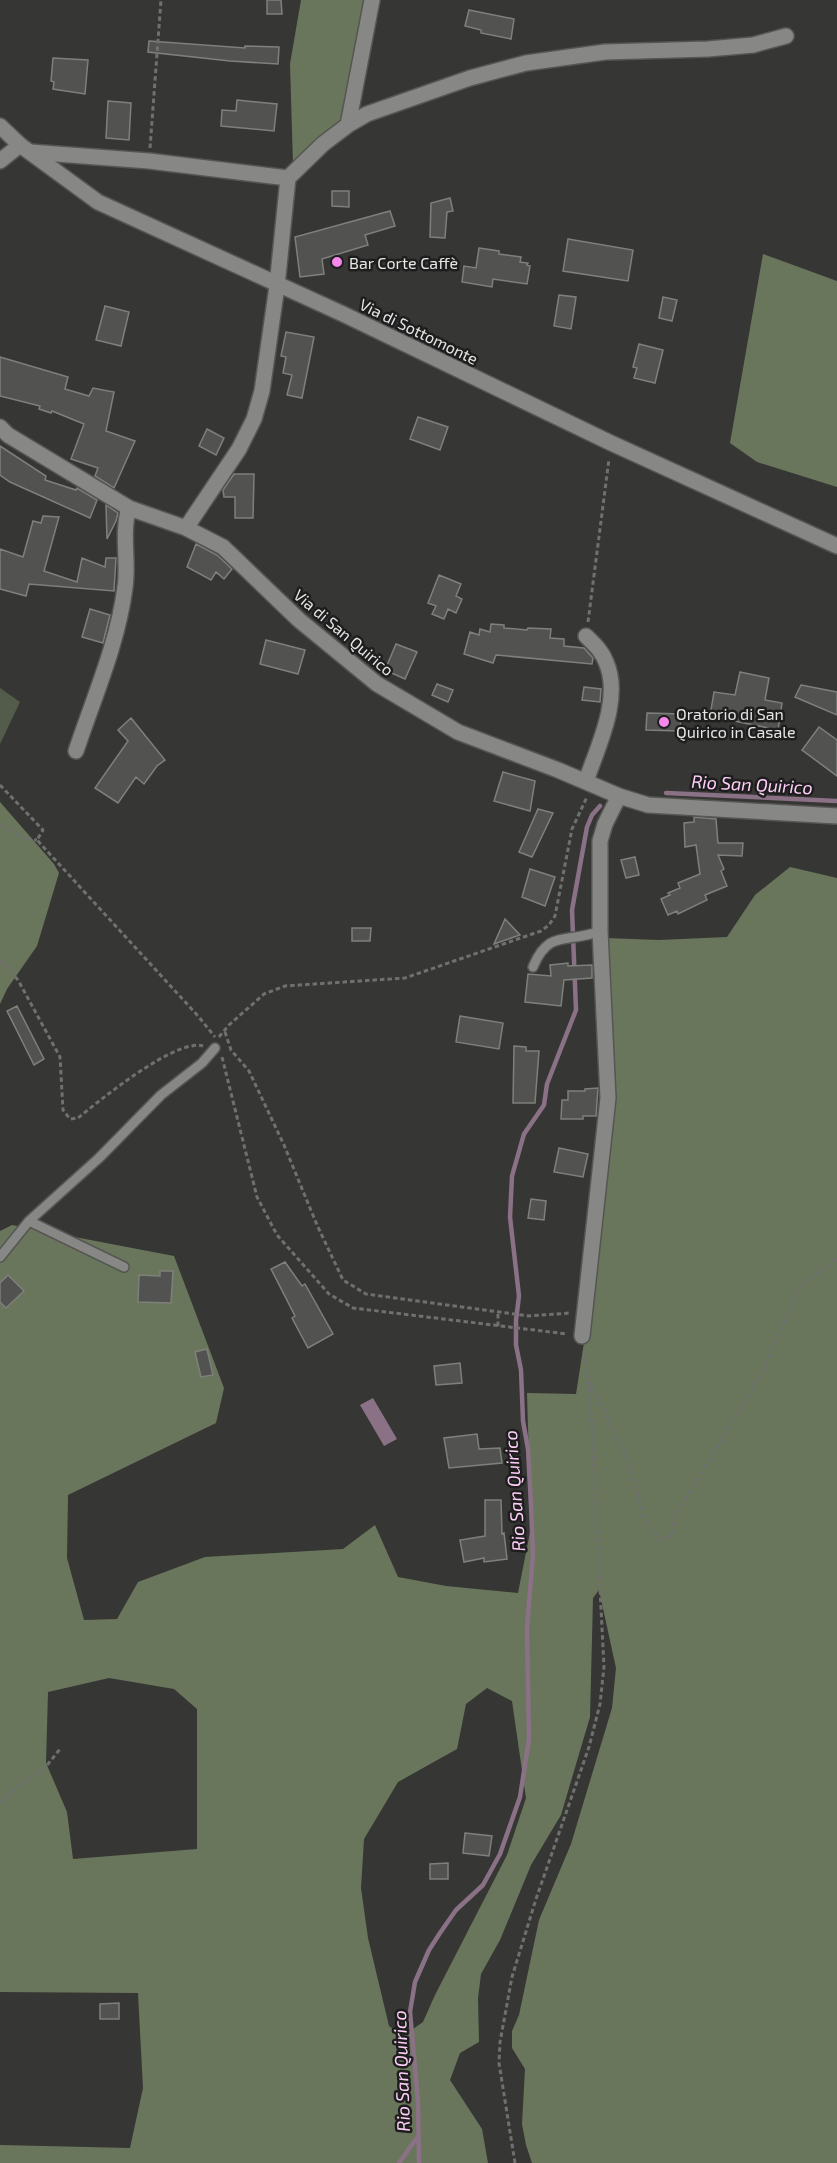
<svg xmlns="http://www.w3.org/2000/svg" width="837" height="2163" viewBox="0 0 837 2163" font-family="'Exo 2',sans-serif">
<style>
.green{fill:#535c4a}
.forest{fill:#6a765b;fill-rule:evenodd}
.water{fill:#8a7186}
.lines{fill:none;stroke-linecap:round;stroke-linejoin:round}
.stream{stroke:#8a7186;stroke-width:4.5}
.building{fill:#525350;stroke:#7e807c;stroke-width:1.5}
.lane-casing{stroke:#555654;stroke-width:12}
.street-casing{stroke:#555654;stroke-width:18}
.secondary-casing{stroke:#555654;stroke-width:18}
.path{stroke:#70716e;stroke-width:3;stroke-dasharray:4.5 3;stroke-linecap:butt}
.lane{stroke:#878885;stroke-width:9}
.street{stroke:#878885;stroke-width:15}
.secondary{stroke:#878885;stroke-width:15}
.poi-dot{fill:#f688ec;stroke:#1d1e1d;stroke-width:2}
.labels{text-anchor:middle;dominant-baseline:central;stroke-width:5;stroke-linejoin:round;paint-order:stroke}
.poi-label{font-size:16px;fill:#e6e7e5;stroke:#1d1e1d;text-anchor:start}
.street-label{font-size:16px;fill:#e6e7e5;stroke:#1d1e1d}
.water-label{font-size:18px;font-style:italic;fill:#fecff8;stroke:#1d1e1d}
</style>
<rect width="100%" height="100%" fill="#363734"/>
<path class="green" d="M0 688 20 702 0 744Z"/>
<path class="forest" d="M301 0H365L349 117 293 164 290 64Z
M763 254 837 281V487L757 462 730 443Z
M0 802 54 864 59 873 37 946 7 989 0 1004Z
M790 867 837 878V2163H532L526 2145 522 2124 525 2069 512 2048V2031L519 2015 539 1920 571 1844 612 1708 616 1668 599 1590 593 1598 590 1717 561 1815 531 1865 500 1940 481 1974 478 1998 479 2042 460 2053 450 2080 482 2129 488 2163H0V2145L130 2148 143 2088 138 1993 0 1992V1231L12 1225 174 1256 224 1388 216 1423 68 1495 67 1558 84 1620 117 1619 138 1582 205 1557 343 1549 375 1525 398 1577 446 1586 518 1593 531 1527 527 1393 576 1394 590 1304 614 1100 605 938 659 940 727 937 755 895ZM109 1678 174 1689 197 1709V1849L73 1859 67 1812 46 1763 48 1692ZM487 1688 512 1701 526 1798 507 1855 435 1995 423 2022 403 2036 389 2026 368 1938 361 1888 364 1839 398 1782 457 1749 466 1704Z"/>
<path class="water" d="M373 1398 397 1439 384 1446 360 1405Z"/>
<g class="lines">
<path class="stream" d="M666 793 837 801
M399 2163 416 2139
M419 2163 418 2101 410 2012 415 1982 429 1950 440 1933 456 1910 483 1885 500 1854 520 1797 529 1739 527 1627 533 1555 531 1506 528 1449 523 1421 521 1370 516 1345V1320L519 1296 510 1217 512 1176 524 1134 544 1105 547 1084 576 1010 572 910 587 827 592 815 600 806"/>
</g>
<path class="building" d="M267 0H281L282 14H267Z
M469 10 514 19 511 39 481 33V30L465 26Z
M149 41 245 48V46L279 47 278 64 230 61 148 52Z
M53 58 88 60 85 94 53 89 54 82 51 81Z
M237 100 277 104 274 131 221 126 222 110 236 111Z
M108 101 131 103 129 140 106 138Z
M332 191H349V207L332 206Z
M450 198 453 211 447 212 445 238 430 237 431 203Z
M390 211 395 226 365 235 368 245 322 259 324 274 300 277 295 237Z
M568 239 633 250 628 281 563 271Z
M479 248 499 251V254L521 257 520 262 528 263 527 265 530 266 527 284 493 279 492 287 462 282 464 266 476 268Z
M559 295 576 297 571 329 554 326Z
M663 297 677 300 672 321 659 318Z
M105 306 129 312 121 346 96 340Z
M286 332 314 337 302 398 287 395 292 375 283 373 286 357 281 356Z
M639 344 663 350 655 383 634 378 637 368 633 367Z
M0 357 68 377 65 389 89 396 93 388 114 392 106 431 135 441 114 488 95 476 98 468 71 459 84 424 52 411 51 413 39 409 40 406 0 396Z
M418 417 448 427 440 450 410 439Z
M207 429 224 438 216 455 199 446Z
M0 446 46 476 45 480 76 490 77 488 97 500 90 518 10 482 0 475Z
M234 474H254L253 518H235V497H224L223 490Z
M106 505 118 513 116 521 107 539Z
M43 516 59 517 44 571 77 582 82 558 105 567 106 558H116L114 591 29 584 26 596 0 589V549L23 557 33 521 41 523Z
M196 544 217 555 232 569 224 579 216 572 211 580 187 567Z
M439 575 461 584 456 596 462 599 456 613 448 609 444 619 432 614 436 606 428 603Z
M90 609 110 615 103 643 82 637Z
M491 624 504 625V628L527 630 528 628 551 629 550 638 564 639V646L584 648 593 658 592 664 496 655 493 663 464 654 470 632 479 635 480 629 490 632Z
M266 640 305 650 298 674 260 664Z
M396 644 417 652 405 679 385 670Z
M740 672 769 678 765 700 782 703 778 730 710 716 714 692 735 695Z
M437 684 453 690 448 702 432 695Z
M801 685 837 692V715L795 697Z
M584 687 601 689 600 702 582 700Z
M647 713 681 714 680 731 646 730Z
M131 718 165 760 157 766 144 784 136 777 118 803 95 788 128 741 118 730Z
M819 727 837 740V776L802 750Z
M503 772 535 781 530 811 494 801Z
M538 809 553 813 532 857 519 852Z
M694 817 716 819 718 843H743L742 856 718 855 724 869 721 871 727 886 705 895 707 900 678 914 677 911 668 915 661 899 670 895 668 893 680 888 678 883 700 874 696 845 685 847 684 823 694 822Z
M635 857 639 875 626 878 621 860Z
M530 869 555 877 545 906 522 897Z
M505 919 520 935 494 944Z
M352 928H371L370 941H352Z
M568 963V966L592 965V978L564 980 561 1006 525 1002 528 974 551 976 550 965Z
M17 1006 44 1059 34 1065 7 1011Z
M460 1016 503 1023 499 1049 456 1042Z
M514 1046 526 1047V1051H539L535 1103H513Z
M598 1088 596 1116H583V1119H561L562 1100H568V1091H585V1089Z
M559 1148 588 1154 583 1177 554 1172Z
M531 1199 546 1201 544 1220 528 1218Z
M285 1262 302 1286 305 1284 333 1334 308 1348 292 1318 295 1316 271 1269Z
M160 1271H173L171 1303 138 1302 139 1275 160 1276Z
M8 1275 24 1291 6 1308 0 1302V1283Z
M207 1349 213 1375 201 1377 195 1352Z
M460 1363 462 1383 436 1385 434 1366Z
M477 1434 479 1449 500 1448 502 1463 449 1468 444 1438Z
M485 1500H501L502 1534 504 1533 507 1559 484 1562V1558L464 1562 460 1540 485 1536Z
M465 1833 492 1836 489 1856 463 1853Z
M448 1863V1879H430V1864Z
M119 2003V2019H100V2004Z"/>
<g class="lines">
<defs>
<path id="lane" d="M533 967C549 928 568 944 600 931
M29 1221 124 1267
M0 1257 29 1221 99 1158 161 1095 202 1063 215 1048"/>
<path id="street" d="M348 125 372 0
M30 152 149 161 288 178
M0 161 20 145
M0 427 8 435 129 508 186 528 223 547 299 620 377 684 458 732 558 770 619 796 648 805 837 816
M186 528 239 449 254 419 262 391 277 286 288 178 323 144 348 125 367 114 470 78 526 63 605 52 708 49 753 45 786 36
M76 751C94 697 118 643 125 587 129 561 121 533 129 508
M586 781C598 746 622 698 606 662 602 651 594 644 586 636
M582 1336 608 1098 600 931V841L605 824 619 796"/>
<path id="secondary" d="M0 126 20 145 98 202 343 314 611 443 837 546"/>
</defs>
<use href="#lane" class="lane-casing"/>
<use href="#street" class="street-casing"/>
<use href="#secondary" class="secondary-casing"/>
<path class="path" d="M150 148 161 0
M588 622 609 459
M0 785 43 830 37 840 198 1016 215 1037
M0 825 28 839 37 840
M0 960 18 980 60 1057 63 1110 70 1119 78 1118C100 1100 176 1038 203 1046
M225 1032 231 1050 249 1071 284 1145 317 1225 343 1280 366 1294 529 1316 570 1313
M219 1037 229 1025 264 994 285 986 405 978 541 931 549 925 555 916 572 829 587 797
M222 1057 257 1197 277 1235 329 1294 353 1308 567 1334
M498 1326V1312
M590 1382 627 1458 644 1518 660 1540 671 1536 675 1516 761 1375 801 1284 837 1259
M0 1802 48 1764 60 1749
M515 2163 499 2063 500 2042 512 1977 536 1899 589 1747 600 1704 604 1667 590 1392 584 1351"/>
<use href="#lane" class="lane"/>
<use href="#street" class="street"/>
<use href="#secondary" class="secondary"/>
</g>
<g class="poi-dot">
<circle cx="337" cy="262" r="6"/>
<circle cx="664" cy="722" r="6"/>
</g>
<g class="labels">
<g class="poi-label">
<text x="349" y="262">Bar Corte Caffè</text>
<text x="676" y="713">Oratorio di San<tspan x="676" dy="18">Quirico in Casale</tspan></text>
</g>
<g class="street-label">
<text transform="translate(419 331) rotate(26)">Via di Sottomonte</text>
<text transform="translate(344 632) rotate(40)">Via di San Quirico</text>
</g>
<g class="water-label">
<text transform="translate(752 784) rotate(3)">Rio San Quirico</text>
<text transform="translate(514 1491) rotate(-94)">Rio San Quirico</text>
<text transform="translate(401 2071) rotate(-92)">Rio San Quirico</text>
</g>
</g>
</svg>
